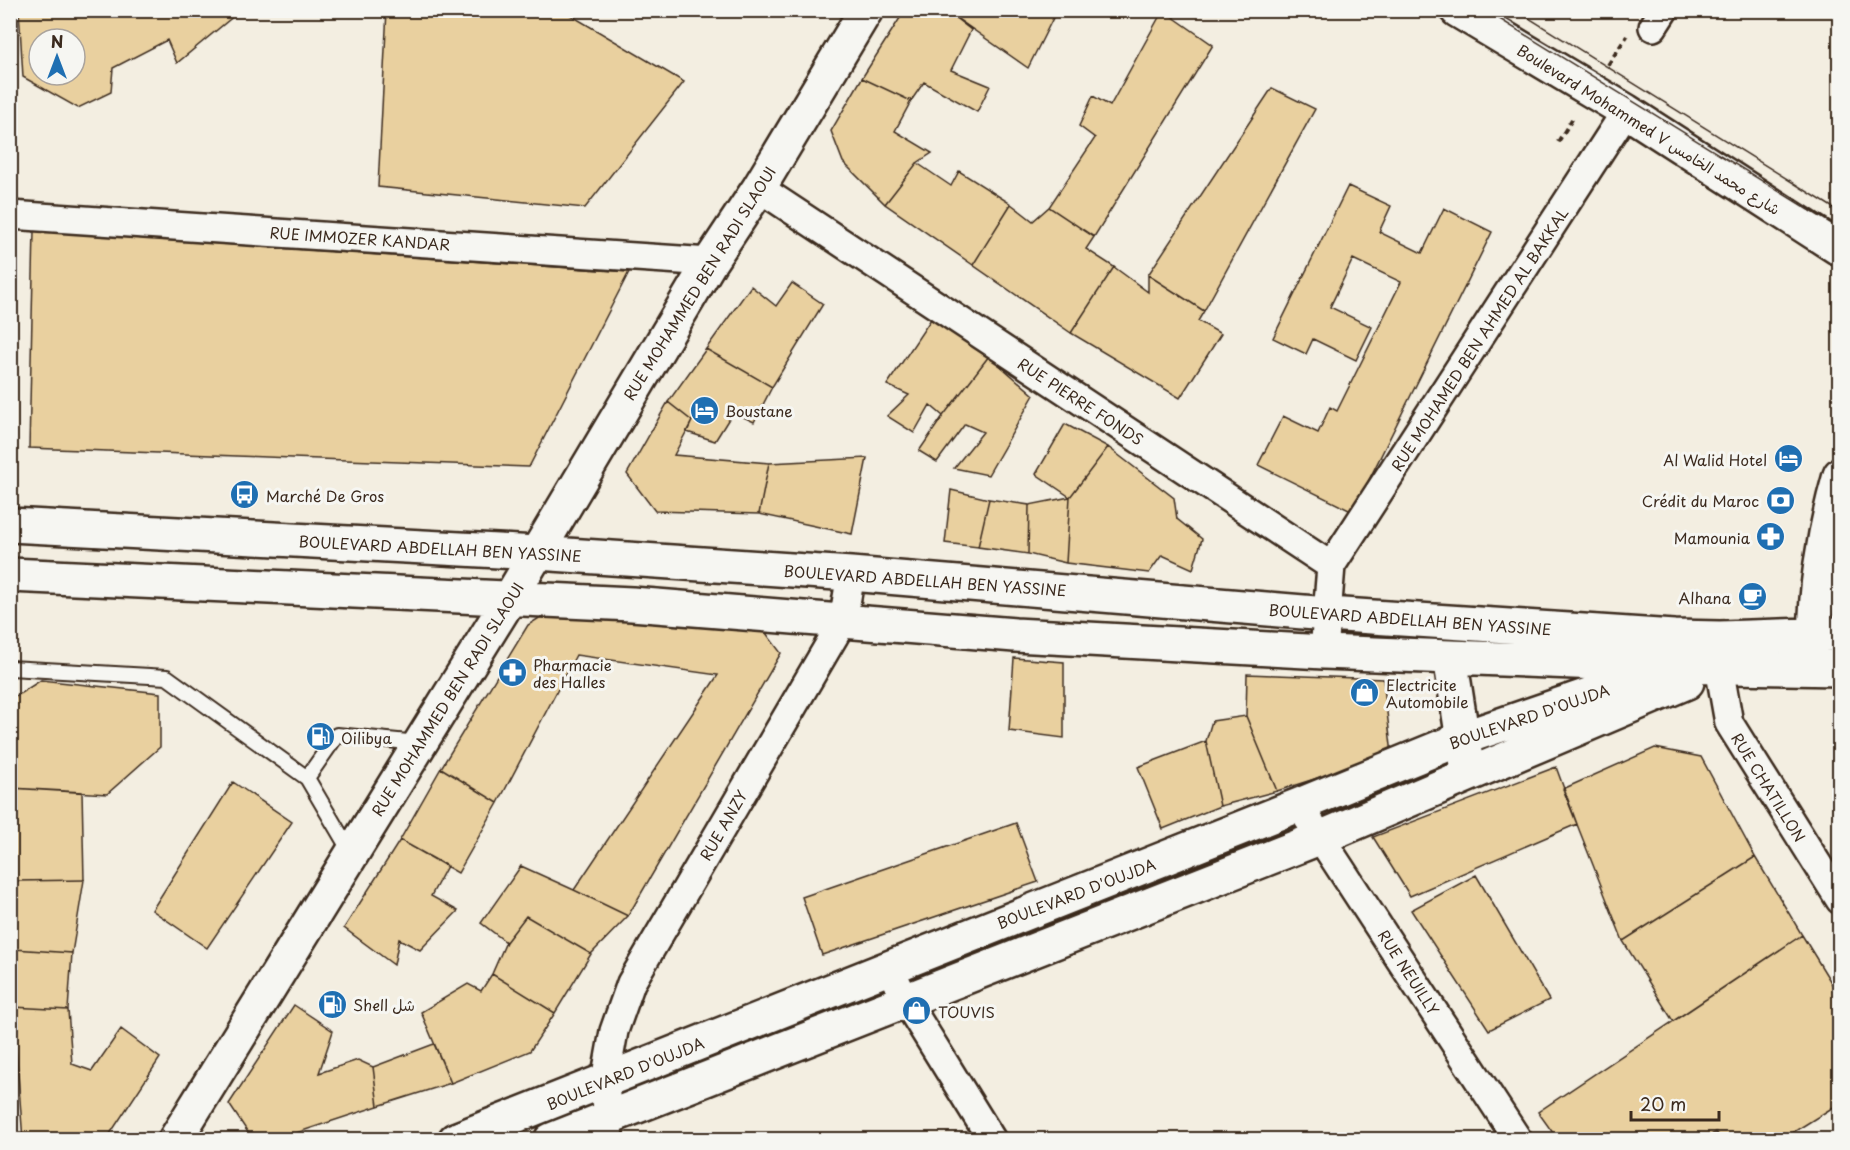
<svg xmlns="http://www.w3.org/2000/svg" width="1850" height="1150" viewBox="0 0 1850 1150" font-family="'Playpen Sans','Playpen Sans Arabic',sans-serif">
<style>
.building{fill:#e9d09f;stroke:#3b2a1e;stroke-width:1.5;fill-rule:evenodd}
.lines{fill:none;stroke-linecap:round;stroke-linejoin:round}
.lane-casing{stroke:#3b2a1e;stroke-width:18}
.street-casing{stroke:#3b2a1e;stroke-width:32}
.secondary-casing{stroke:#3b2a1e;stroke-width:38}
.path{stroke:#3b2a1e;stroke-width:4;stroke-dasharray:6 4.5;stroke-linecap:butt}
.lane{stroke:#f6f6f2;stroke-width:14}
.street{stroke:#f6f6f2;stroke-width:27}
.secondary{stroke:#f6f6f2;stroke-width:33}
.tram{stroke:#3b2a1e;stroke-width:1.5}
.labels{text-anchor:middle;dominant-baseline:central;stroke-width:6;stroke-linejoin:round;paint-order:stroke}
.street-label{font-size:15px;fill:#3b2a1e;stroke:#f6f6f2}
.poi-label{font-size:15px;fill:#3b2a1e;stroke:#f6f6f2;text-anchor:start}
</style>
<rect width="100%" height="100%" fill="#f3eee1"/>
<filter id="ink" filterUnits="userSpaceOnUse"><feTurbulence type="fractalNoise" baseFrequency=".0167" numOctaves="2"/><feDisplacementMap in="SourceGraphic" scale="12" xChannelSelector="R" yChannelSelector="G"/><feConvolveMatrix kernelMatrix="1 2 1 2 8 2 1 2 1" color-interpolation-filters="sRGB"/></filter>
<g filter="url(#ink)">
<path class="building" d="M19 10H241L177 63 167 40 113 68 111 92 78 108 23 77ZM39 39H75V75H39Z
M387 10H562L684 82 585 208 378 187Z
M905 10H945L971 30 951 70 990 86 977 112 924 82 911 101 862 78Z
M945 10H1057L1028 68Z
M1163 10 1213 45 1094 237 1049 207 1095 138 1079 126 1093 96 1110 106Z
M862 78 911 101 895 131 932 153 917 163 885 204 843 162 831 131Z
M1272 88 1315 109 1204 311 1148 275Z
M917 163 951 186 959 171 1011 204 973 265 885 204Z
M1348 186 1391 206 1379 232 1422 253 1444 208 1492 232 1353 512 1258 465 1283 416 1318 433 1330 407 1337 411 1401 282 1353 259 1330 307 1372 327 1356 360 1313 339 1306 354 1273 338Z
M1011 204 1033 221 1049 207 1094 237 1086 249 1114 267 1071 333 973 265Z
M34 231 629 272 529 467 29 448Z
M1114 267 1148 292V275L1204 311 1198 321 1221 334 1180 398 1071 333Z
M792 283 823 304 772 387 706 349 751 286 776 306Z
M935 313 989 356 943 416 930 405 914 433 887 416 909 395 887 385Z
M706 349 772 387 754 422 733 412 715 441 687 432 692 421 668 402Z
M989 356 1034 395 988 475 954 468 983 432 965 424 937 462 919 451 943 416Z
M668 402 692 421 674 455 769 463 759 514 655 511 627 474Z
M1065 424 1108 447 1070 497 1036 474Z
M1108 447 1174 498 1177 519 1202 539 1193 569 1162 555 1149 573 1066 563 1070 497Z
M867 458 852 534 759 514 769 463Z
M951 490 989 499 978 547 945 543Z
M1070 497 1066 563 1028 554 1029 505Z
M989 499 1029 505 1028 554 978 547Z
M565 602 760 625 781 653 628 916 574 890 718 675 576 655 498 803 441 768 528 625Z
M1014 658 1064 662V738L1009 731Z
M1247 674 1383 679 1392 754 1277 791 1246 716Z
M41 680 160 693V747L107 794 11 788 10 700Z
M1246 716 1277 791 1220 806 1206 741 1212 721Z
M1206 741 1220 806 1163 829 1138 767Z
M1655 748 1701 757 1755 857 1623 941 1563 789Z
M1556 767 1577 824 1410 896 1373 837Z
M441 768 498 803 458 873 400 840Z
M233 782 292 822 207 948 152 910Z
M11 788 82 792 84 880 16 881Z
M1016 823 1038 882 822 955 802 897Z
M400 840 447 866 431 896 458 911 420 950 399 939 394 965 344 928Z
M1755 857 1802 935 1673 1021 1623 941Z
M521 866 574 890 628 916 591 954 526 916 506 942 481 923Z
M1476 875 1549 1000 1489 1030 1411 910Z
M84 880 72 953 14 949 16 881Z
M526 916 591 954 555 1013 492 974 506 942Z
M1802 935 1840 997V1103L1781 1140H1722L1716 1132 1703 1140H1558L1538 1112Z
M14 949 72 953 68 1010 13 1007Z
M492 974 555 1013 530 1051 451 1083 421 1012 468 984 481 991Z
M294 1005 333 1031 319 1073 358 1060 373 1067 378 1106 275 1140H253L229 1104Z
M13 1007 68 1010 72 1064 92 1071 121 1029 160 1058 106 1140H23Z
M434 1044 451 1083 378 1106 373 1067Z"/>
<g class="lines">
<defs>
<path id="lane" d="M10 668 167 677 307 778
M351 853 307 778 337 735 418 743"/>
<path id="street" d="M1653 27 1664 10
M759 188 1331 566 1324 652
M10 215 710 262
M1331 566 1626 111
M1719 667 1729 723 1840 900
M1299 805 1518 1140
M889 967 906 1001 992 1140
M609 1140 605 1081 614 1031 631 983 843 621 851 574"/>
<path id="secondary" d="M1457 10 1626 111 1840 249
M10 525 537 553 851 574 1327 614 1674 637 1720 638 1840 634
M10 575 632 604 1015 635 1324 652 1674 666 1840 669
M1816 654C1813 597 1824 531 1840 475
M1450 657 1466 759
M175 1140 510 598 710 262 759 188 866 10
M455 1140 1299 805 1463 738 1655 672
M551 1140 1322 837 1687 682"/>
</defs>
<use href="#lane" class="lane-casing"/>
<use href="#street" class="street-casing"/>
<use href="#secondary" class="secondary-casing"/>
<path class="path" d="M1608 65 1627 36
M1558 142 1574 116"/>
<use href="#lane" class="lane"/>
<use href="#street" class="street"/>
<use href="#secondary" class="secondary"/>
<path class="tram" d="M1485 10 1840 229
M1516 10 1840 212"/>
</g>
</g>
<defs>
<symbol id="hotel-disc" viewBox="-11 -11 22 22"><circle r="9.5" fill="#1f6fb2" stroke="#f6f6f2"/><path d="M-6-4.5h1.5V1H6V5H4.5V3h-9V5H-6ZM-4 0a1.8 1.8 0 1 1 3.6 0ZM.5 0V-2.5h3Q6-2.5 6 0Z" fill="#fff"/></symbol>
<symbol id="bus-disc" viewBox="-11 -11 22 22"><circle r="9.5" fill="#1f6fb2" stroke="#f6f6f2"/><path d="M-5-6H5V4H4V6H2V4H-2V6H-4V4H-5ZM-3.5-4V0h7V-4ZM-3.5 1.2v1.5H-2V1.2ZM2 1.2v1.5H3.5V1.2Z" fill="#fff"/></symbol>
<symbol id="bank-disc" viewBox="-11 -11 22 22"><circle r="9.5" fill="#1f6fb2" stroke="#f6f6f2"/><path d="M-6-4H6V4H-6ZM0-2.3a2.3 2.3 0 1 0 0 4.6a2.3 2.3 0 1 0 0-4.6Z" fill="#fff"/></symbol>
<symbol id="pharmacy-disc" viewBox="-11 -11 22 22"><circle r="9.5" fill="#1f6fb2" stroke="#f6f6f2"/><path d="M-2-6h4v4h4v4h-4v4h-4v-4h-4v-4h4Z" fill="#fff"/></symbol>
<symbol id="cafe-disc" viewBox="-11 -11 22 22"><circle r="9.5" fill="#1f6fb2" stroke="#f6f6f2"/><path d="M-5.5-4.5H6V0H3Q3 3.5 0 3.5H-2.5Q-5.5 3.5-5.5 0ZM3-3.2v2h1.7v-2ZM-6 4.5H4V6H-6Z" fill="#fff"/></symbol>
<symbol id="shop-disc" viewBox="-11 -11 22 22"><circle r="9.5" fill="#1f6fb2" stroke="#f6f6f2"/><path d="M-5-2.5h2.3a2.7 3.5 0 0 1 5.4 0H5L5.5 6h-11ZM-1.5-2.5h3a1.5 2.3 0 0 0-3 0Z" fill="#fff"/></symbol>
<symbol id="fuel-disc" viewBox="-11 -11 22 22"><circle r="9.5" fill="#1f6fb2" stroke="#f6f6f2"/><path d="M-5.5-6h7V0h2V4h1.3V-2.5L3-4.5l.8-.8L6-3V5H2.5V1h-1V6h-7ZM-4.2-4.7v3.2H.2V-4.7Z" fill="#fff"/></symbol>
</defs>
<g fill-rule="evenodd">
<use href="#hotel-disc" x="688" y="394" width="33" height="33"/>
<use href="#hotel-disc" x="1772" y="442" width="33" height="33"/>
<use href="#bus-disc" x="228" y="478" width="33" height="33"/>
<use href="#bank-disc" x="1764" y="484" width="33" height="33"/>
<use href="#pharmacy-disc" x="1754" y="520" width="33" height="33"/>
<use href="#cafe-disc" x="1736" y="580" width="33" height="33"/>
<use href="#pharmacy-disc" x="496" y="656" width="33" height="33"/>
<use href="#shop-disc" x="1348" y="676" width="33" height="33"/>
<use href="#fuel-disc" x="304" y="720" width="33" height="33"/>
<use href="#fuel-disc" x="316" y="988" width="33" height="33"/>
<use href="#shop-disc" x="900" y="994" width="33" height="33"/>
</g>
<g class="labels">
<g class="street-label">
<text transform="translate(1649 129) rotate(32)">Boulevard Mohammed V شارع محمد الخامس</text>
<text transform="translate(360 238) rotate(4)">RUE IMMOZER KANDAR</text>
<text transform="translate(699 283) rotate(-58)">RUE MOHAMMED BEN RADI SLAOUI</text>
<text transform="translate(1479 339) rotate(-57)">RUE MOHAMED BEN AHMED AL BAKKAL</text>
<text transform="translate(1081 401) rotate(33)">RUE PIERRE FONDS</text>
<text transform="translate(440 548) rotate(3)">BOULEVARD ABDELLAH BEN YASSINE</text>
<text transform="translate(925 580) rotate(4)">BOULEVARD ABDELLAH BEN YASSINE</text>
<text transform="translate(1410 619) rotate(4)">BOULEVARD ABDELLAH BEN YASSINE</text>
<text transform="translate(447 699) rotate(-58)">RUE MOHAMMED BEN RADI SLAOUI</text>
<text transform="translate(1529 716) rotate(-19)">BOULEVARD D'OUJDA</text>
<text transform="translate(1769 787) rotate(58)">RUE CHATILLON</text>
<text transform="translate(723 825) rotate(-60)">RUE ANZY</text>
<text transform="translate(1076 893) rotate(-21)">BOULEVARD D'OUJDA</text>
<text transform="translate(1409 972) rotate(57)">RUE NEUILLY</text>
<text transform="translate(625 1073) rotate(-22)">BOULEVARD D'OUJDA</text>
</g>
<g class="poi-label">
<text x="725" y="410">Boustane</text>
<text x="1767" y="459" text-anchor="end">Al Walid Hotel</text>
<text x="266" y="495">Marché De Gros</text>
<text x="1759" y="500" text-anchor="end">Crédit du Maroc</text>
<text x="1750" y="537" text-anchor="end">Mamounia</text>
<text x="1731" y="597" text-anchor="end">Alhana</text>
<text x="533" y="664">Pharmacie<tspan x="533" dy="17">des Halles</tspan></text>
<text x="1386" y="684">Electricite<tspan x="1386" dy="17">Automobile</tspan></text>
<text x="341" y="737">Oilibya</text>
<text x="353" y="1004">Shell شل</text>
<text x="938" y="1011">TOUVIS</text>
</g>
</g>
<rect width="1850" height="1150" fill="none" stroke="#f6f6f2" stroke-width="36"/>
<rect x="18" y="18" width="1814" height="1114" fill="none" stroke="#3b2a1e" stroke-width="2" filter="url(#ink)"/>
<g transform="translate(57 57)"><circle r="28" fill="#f6f6f2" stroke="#aba49d" stroke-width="1.5"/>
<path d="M0-4.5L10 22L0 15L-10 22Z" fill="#1f6fb2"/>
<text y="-9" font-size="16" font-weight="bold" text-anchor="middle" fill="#3b2a1e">N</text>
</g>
<path d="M1631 1111v9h88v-9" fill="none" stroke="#3b2a1e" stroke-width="3"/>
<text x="1640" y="1111" font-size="18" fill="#3b2a1e" stroke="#f6f6f2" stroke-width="4.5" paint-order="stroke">20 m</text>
</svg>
